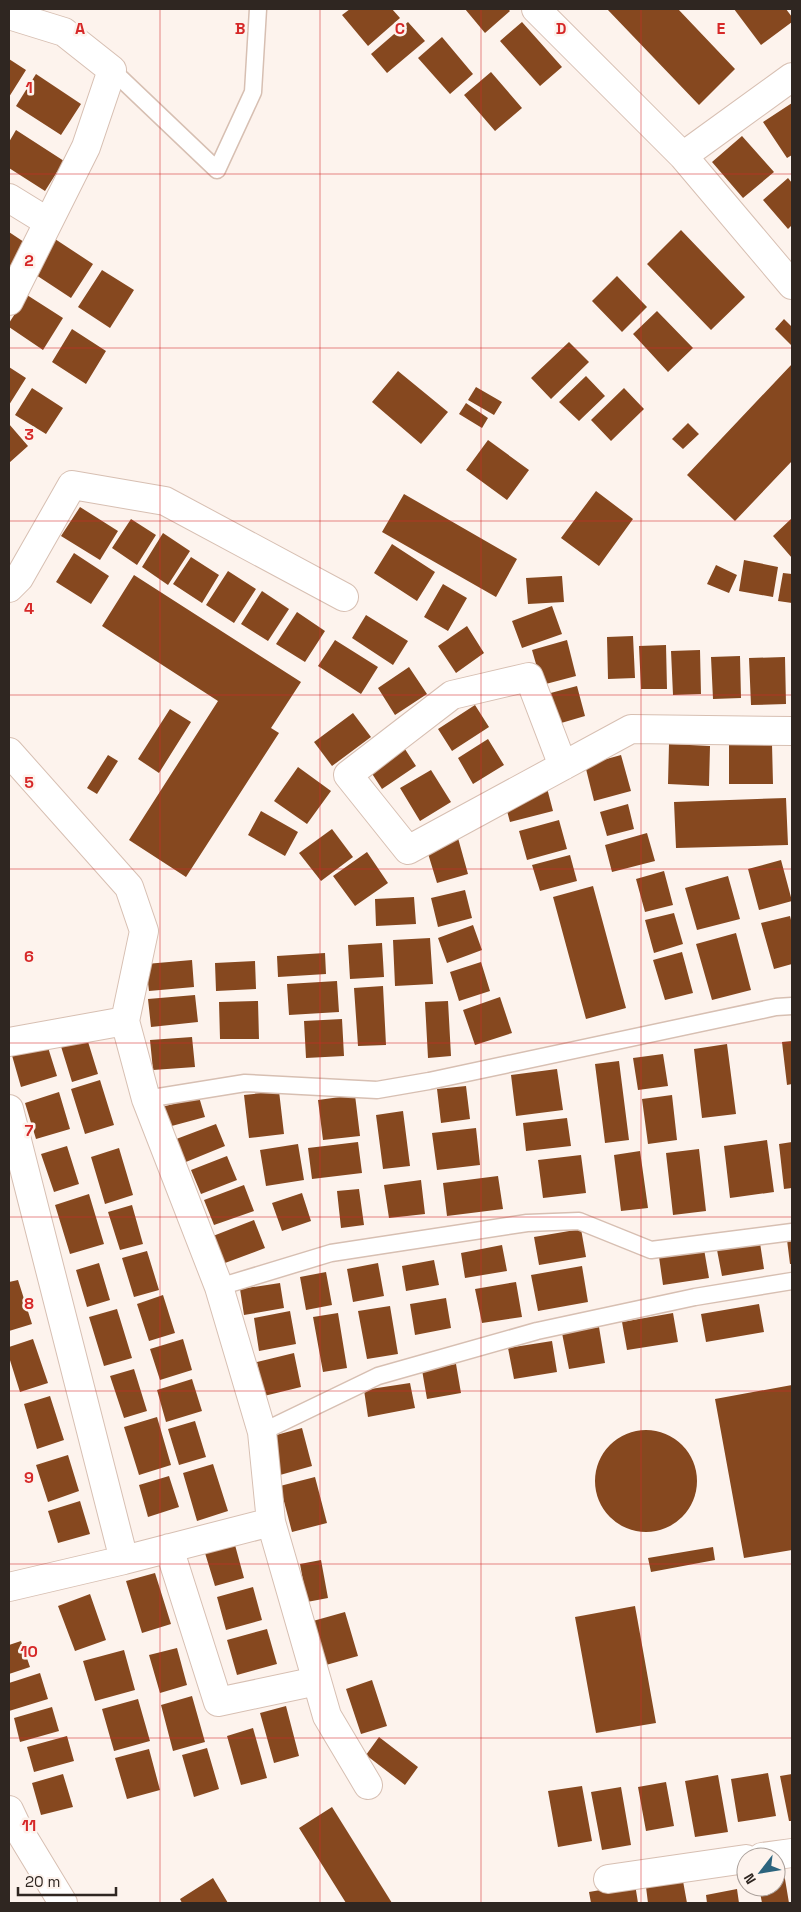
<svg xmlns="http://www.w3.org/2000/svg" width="801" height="1912" viewBox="0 0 801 1912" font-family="'Space Grotesk',sans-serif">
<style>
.building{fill:#86481f}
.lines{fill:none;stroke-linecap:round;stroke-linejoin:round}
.lane-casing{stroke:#d7bfb2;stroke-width:19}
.street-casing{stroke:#d7bfb2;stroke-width:30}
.secondary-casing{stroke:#d7bfb2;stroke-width:30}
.lane{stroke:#fff;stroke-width:16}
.street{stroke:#fff;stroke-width:28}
.secondary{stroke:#fff;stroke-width:28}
.grid{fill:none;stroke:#d62828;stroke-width:1;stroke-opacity:0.55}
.grid-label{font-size:16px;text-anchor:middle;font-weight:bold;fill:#d62828;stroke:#fdf3ed;stroke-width:5;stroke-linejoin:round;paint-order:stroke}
</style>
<rect width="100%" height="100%" fill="#fdf3ed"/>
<path class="building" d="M350 9H392L400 18 368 46 342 15Z
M465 9H508L510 11 485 33Z
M607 9H678L735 69 699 105Z
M734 9H786L792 17V22L761 45Z
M408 22 425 41 387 73 371 54Z
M522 22 562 67 540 86 500 41Z
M442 37 473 74 450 94 418 58Z
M9 59 26 70 9 97Z
M491 72 522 108 495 131 464 95Z
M36 74 81 104 61 135 16 106Z
M792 103V155L787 158 763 122Z
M16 130 64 161 45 191 9 168V142Z
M742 136 774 172 743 198 712 162Z
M788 178 792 183V225L788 229 763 200Z
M681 230 745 297 711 330 647 264Z
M9 232 27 244 9 272Z
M55 239 93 264 71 298 33 273Z
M102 270 134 290 110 328 78 307Z
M617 276 647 307 622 332 592 301Z
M27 295 63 318 43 350 9 327V323Z
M657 311 693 348 668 372 633 334Z
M784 319 792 327 791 345 775 329Z
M72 329 106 351 86 384 52 362Z
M569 342 589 362 551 399 531 378Z
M792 364V461L735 521 687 475Z
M9 367 26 378 9 405Z
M398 371 448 412 421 444 372 402Z
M586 376 605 396 579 421 559 402Z
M476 387 502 402 494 415 468 400Z
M32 388 63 408 46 434 15 415Z
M624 388 644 409 611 441 591 420Z
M466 403 488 418 482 428 459 414Z
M688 423 699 434 683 449 672 439Z
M9 424 28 446 9 463Z
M488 440 529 470 507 500 466 470Z
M596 491 633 519 599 566 561 538Z
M404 494 517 559 496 597 382 532Z
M80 507 118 531 100 560 61 536Z
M792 518V558L773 536Z
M131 519 156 535 137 565 112 548Z
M163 533 190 551 168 585 142 567Z
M392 544 435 572 417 601 374 573Z
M74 553 109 576 91 604 56 582Z
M191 557 219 575 202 603 173 584Z
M744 560 778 567 773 597 739 591Z
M716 565 737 575 729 593 707 584Z
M228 571 256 589 234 623 206 605Z
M783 573 792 574V603L778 601Z
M134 575 301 682 271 728 279 733 186 877 129 840 218 701 102 626Z
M562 576 564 602 528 604 526 578Z
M443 584 467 598 448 631 424 617Z
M262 591 289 609 268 641 241 624Z
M552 606 562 634 522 648 512 621Z
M297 612 325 631 305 662 276 644Z
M366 615 408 641 393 665 352 638Z
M467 626 484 653 456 673 438 646Z
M633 636 635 678 608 679 607 637Z
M335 640 378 667 361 694 318 666Z
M567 640 576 676 542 685 532 650Z
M666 645 667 689H641L639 646Z
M700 650 701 694 673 695 671 651Z
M740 656 741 698 713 699 711 657Z
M785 657 786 704 751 705 749 658Z
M409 667 427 694 395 715 378 688Z
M577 686 585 716 551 726 543 695Z
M475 705 489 727 452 751 438 729Z
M170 709 191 722 159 773 138 759Z
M353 713 371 737 332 766 314 742Z
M488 739 504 765 473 784 458 758Z
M669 744 710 746 709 786 668 784Z
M729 744H772L773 784H729Z
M403 746 416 766 382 789 369 769Z
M108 755 118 761 97 794 87 788Z
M621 755 631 791 594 801 585 765Z
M298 767 331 791 307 824 274 801Z
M431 770 451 802 420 821 400 788Z
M547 788 553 811 510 822 504 800Z
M786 798 788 845 676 848 674 802Z
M628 804 634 829 607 836 600 812Z
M261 811 298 832 285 856 248 835Z
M559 820 567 849 527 860 519 831Z
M332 829 353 857 321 881 299 853Z
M647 833 655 861 612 872 605 845Z
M458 838 468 874 437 883 426 847Z
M367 852 388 883 355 906 333 876Z
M570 855 577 881 540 891 532 865Z
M781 860 792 901 759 910 748 869Z
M664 871 673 905 645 912 636 879Z
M728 876 740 919 697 930 685 888Z
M593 886 626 1008 586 1019 553 897Z
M465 890 472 918 438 927 431 898Z
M414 897 416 924 376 926 375 899Z
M674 913 683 944 654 953 645 920Z
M790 916 792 924V964L774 969 761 923Z
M473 925 482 950 447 963 438 938Z
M736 933 751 990 712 1000 696 944Z
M430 938 433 984 395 986 393 940Z
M382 943 384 977 350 979 348 945Z
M682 952 693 993 665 1000 653 960Z
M325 953 326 974 278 977 277 956Z
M192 960 194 987 149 991 146 964Z
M255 961 256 989 216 991 215 963Z
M481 962 490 991 459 1001 450 972Z
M337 981 339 1012 289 1015 287 984Z
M383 986 386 1045 358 1046 354 988Z
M195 995 198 1022 151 1027 148 999Z
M500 997 512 1033 475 1045 463 1010Z
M258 1001 259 1039H220L219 1002Z
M448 1001 451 1056 428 1058 425 1002Z
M342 1019 344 1056 306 1058 304 1021Z
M85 1032 98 1074 72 1082 59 1040Z
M192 1037 195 1067 153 1070 150 1040Z
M46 1041 57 1076 21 1087 11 1052Z
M792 1041V1084L787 1085 782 1042Z
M727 1044 736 1114 702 1118 694 1049Z
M663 1054 668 1086 638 1090 633 1058Z
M619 1061 629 1140 605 1143 595 1064Z
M557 1069 563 1110 516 1116 511 1075Z
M100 1080 114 1125 85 1134 71 1089Z
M466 1086 470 1119 441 1123 437 1089Z
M279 1091 284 1134 249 1138 244 1095Z
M59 1092 70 1129 36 1139 25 1103Z
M355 1095 360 1136 323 1140 318 1100Z
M672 1095 677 1140 648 1144 642 1099Z
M199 1097 205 1117 168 1127 162 1107Z
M403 1111 410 1166 383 1169 376 1115Z
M567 1118 571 1146 526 1151 523 1123Z
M216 1124 225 1146 181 1164 171 1141Z
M476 1128 480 1165 437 1170 432 1133Z
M767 1140 774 1192 730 1198 724 1146Z
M358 1142 362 1173 312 1179 308 1148Z
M792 1142V1188L784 1189 779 1144Z
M298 1144 304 1180 266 1186 260 1150Z
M67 1146 79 1184 54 1192 41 1154Z
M119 1148 133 1195 105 1204 91 1157Z
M699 1149 706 1211 673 1215 666 1153Z
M640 1151 648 1208 621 1211 614 1155Z
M581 1155 586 1193 543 1198 538 1160Z
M227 1156 237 1180 201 1194 191 1170Z
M498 1176 503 1209 447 1216 443 1183Z
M421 1180 425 1214 389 1218 384 1185Z
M244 1185 254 1211 214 1225 204 1200Z
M359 1189 364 1225 341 1228 337 1191Z
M302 1193 311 1221 282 1231 272 1203Z
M89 1194 104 1244 70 1254 55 1205Z
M132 1205 143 1244 120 1250 108 1212Z
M254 1220 265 1248 225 1263 213 1236Z
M581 1229 586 1257 539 1265 534 1237Z
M792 1239V1264H790L787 1240Z
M760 1243 764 1269 722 1276 717 1250Z
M502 1245 507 1271 465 1278 461 1253Z
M704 1249 709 1278 663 1285 659 1257Z
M147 1251 159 1290 134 1297 122 1258Z
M434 1260 439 1285 406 1291 402 1266Z
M99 1263 110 1300 87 1307 76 1270Z
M378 1263 384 1296 353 1302 347 1269Z
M582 1266 588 1302 538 1311 531 1275Z
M326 1272 332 1305 306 1310 300 1277Z
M18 1280 32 1324 9 1331V1282Z
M516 1282 522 1317 482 1323 475 1289Z
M280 1283 284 1308 244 1315 240 1289Z
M163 1295 175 1333 149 1341 137 1304Z
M446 1298 451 1328 415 1335 410 1304Z
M759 1304 764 1332 706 1342 701 1314Z
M390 1306 398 1354 367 1359 358 1311Z
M117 1309 132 1358 104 1366 89 1317Z
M290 1311 296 1344 259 1351 254 1318Z
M338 1313 347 1368 323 1372 313 1317Z
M673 1313 678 1342 627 1350 622 1322Z
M599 1327 605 1363 569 1369 562 1333Z
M33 1339 48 1383 20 1392 9 1357V1347Z
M183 1339 192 1370 160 1380 150 1349Z
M552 1341 557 1372 514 1379 508 1348Z
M294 1353 301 1387 264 1396 257 1362Z
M456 1364 461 1393 427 1399 422 1370Z
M134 1369 147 1411 124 1418 110 1376Z
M192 1379 202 1411 166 1422 157 1390Z
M410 1383 415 1408 368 1417 364 1390Z
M792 1385V1550L744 1558 715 1399Z
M50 1396 64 1440 37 1449 24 1404Z
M157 1417 171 1465 139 1475 124 1427Z
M195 1421 206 1457 179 1465 168 1429Z
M302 1428 312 1466 280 1475 269 1437Z
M595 1481a51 51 0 1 1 102 0a51 51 0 1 1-102 0Z
M68 1455 79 1491 48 1502 36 1465Z
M213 1464 228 1511 197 1521 183 1473Z
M169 1476 179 1507 148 1517 139 1485Z
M315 1477 327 1523 292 1532 280 1486Z
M80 1501 90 1534 58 1543 48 1511Z
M235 1545 244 1578 215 1586 205 1553Z
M713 1547 715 1560 651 1572 648 1558Z
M321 1560 328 1598 307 1602 300 1564Z
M155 1573 171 1624 142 1633 126 1581Z
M253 1587 262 1620 226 1630 217 1597Z
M90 1594 106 1640 75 1651 58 1606Z
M635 1606 656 1723 596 1733 575 1617Z
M345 1612 358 1656 326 1665 313 1621Z
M267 1629 277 1664 237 1675 227 1640Z
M21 1641 30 1667 9 1674V1645Z
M177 1648 187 1685 160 1693 149 1655Z
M124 1650 135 1690 95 1701 83 1661Z
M40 1673 48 1699 9 1711V1683Z
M372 1680 387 1726 361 1734 346 1689Z
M192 1696 205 1742 173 1751 161 1705Z
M138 1699 150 1741 114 1751 102 1709Z
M286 1706 299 1756 274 1763 260 1713Z
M52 1707 59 1731 20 1742 14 1718Z
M253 1728 267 1778 241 1785 227 1736Z
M67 1736 74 1761 34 1772 27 1747Z
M379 1737 418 1767 405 1785 366 1755Z
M207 1748 219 1789 194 1797 182 1755Z
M149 1749 160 1790 127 1799 115 1758Z
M768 1773 776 1816 738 1822 731 1779Z
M63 1774 73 1807 41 1815 32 1783Z
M792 1774V1821H789L780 1776Z
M718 1775 728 1832 695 1837 685 1781Z
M666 1782 674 1826 646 1831 638 1787Z
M582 1786 592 1841 558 1847 548 1791Z
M621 1787 631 1845 602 1850 591 1792Z
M332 1807 392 1903H346L299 1828Z
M783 1867 789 1903H762L759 1887H776V1868Z
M213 1878 228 1903H182L180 1899Z
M683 1881 687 1903H648L646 1887Z
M635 1884 638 1903H591L589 1892Z
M737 1889 739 1903H707L706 1895Z"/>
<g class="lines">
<defs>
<path id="lane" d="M112 70 217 170 253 92 258 9
M146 1099 245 1083 377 1090 429 1081 776 1007 792 1006
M219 1287 331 1253 527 1223 579 1221 651 1250 792 1232
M262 1432 378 1376 537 1331 695 1297 792 1281"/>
<path id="street" d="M536 9 683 156 792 285
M9 15 64 32 112 70 86 147 9 301
M683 156 792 77
M9 198 48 222
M9 588 19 578 72 485 165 501 344 597
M9 752 129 887 144 931 125 1021 146 1099 219 1287 262 1432 271 1522 327 1716 368 1785
M563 766 529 677 452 695 348 775 408 850 631 729 792 731
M9 1042 125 1021
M9 1109 124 1560
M169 1548 218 1702 317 1681
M9 1587 124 1560 271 1522
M762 1857 792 1853
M608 1879 746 1859"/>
<path id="secondary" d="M9 1810 17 1827 63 1903"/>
</defs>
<use href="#lane" class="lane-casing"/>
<use href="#street" class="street-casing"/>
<use href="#secondary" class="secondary-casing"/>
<use href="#lane" class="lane"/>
<use href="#street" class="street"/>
<use href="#secondary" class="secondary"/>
</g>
<path class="grid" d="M160 9V1903M320 9V1903M481 9V1903M641 9V1903M9 174H792M9 348H792M9 521H792M9 695H792M9 869H792M9 1043H792M9 1217H792M9 1391H792M9 1564H792M9 1738H792"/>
<g class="grid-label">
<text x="80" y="34">A</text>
<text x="240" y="34">B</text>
<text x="400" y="34">C</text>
<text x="561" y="34">D</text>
<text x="721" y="34">E</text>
<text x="29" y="93">1</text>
<text x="29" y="266">2</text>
<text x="29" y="440">3</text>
<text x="29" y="614">4</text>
<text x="29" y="788">5</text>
<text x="29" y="962">6</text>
<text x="29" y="1136">7</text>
<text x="29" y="1309">8</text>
<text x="29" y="1483">9</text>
<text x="29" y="1657">10</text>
<text x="29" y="1831">11</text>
</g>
<rect width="801" height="1912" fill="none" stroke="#2f2621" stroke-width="20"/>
<g transform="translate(761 1872) rotate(239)"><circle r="24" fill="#fdf3ed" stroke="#aba19b"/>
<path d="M0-4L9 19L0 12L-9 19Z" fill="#2c647e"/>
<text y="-8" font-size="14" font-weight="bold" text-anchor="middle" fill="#2f2621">N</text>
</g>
<path d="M18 1887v8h98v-8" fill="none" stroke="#2f2621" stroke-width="2.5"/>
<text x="25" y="1887" font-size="15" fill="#2f2621" stroke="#fdf3ed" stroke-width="4" paint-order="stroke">20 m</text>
</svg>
